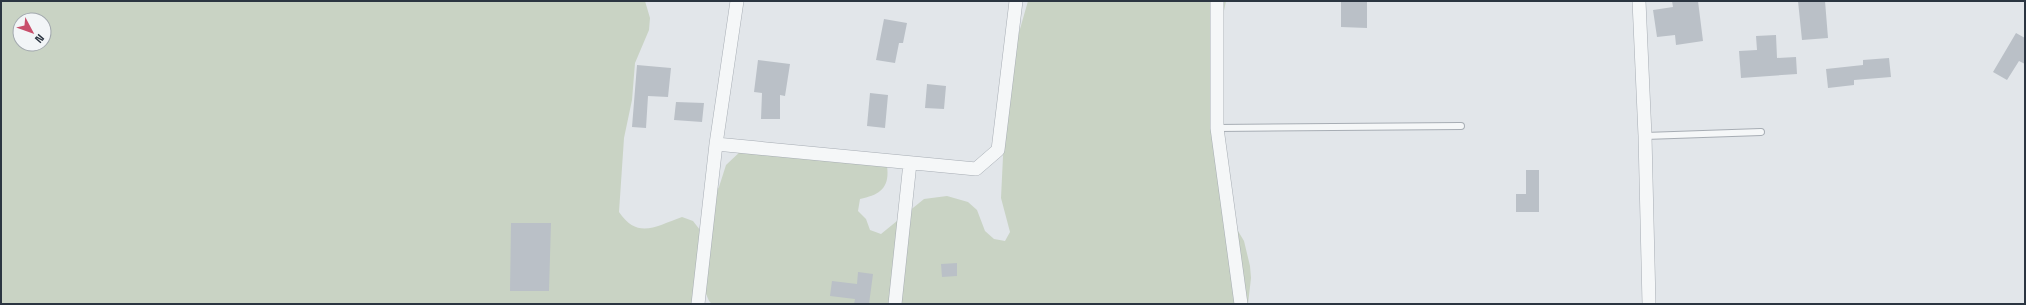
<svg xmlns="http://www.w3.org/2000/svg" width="2026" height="305" viewBox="0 0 2026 305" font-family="'Space Grotesk',sans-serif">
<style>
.green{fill:#c9d3c4;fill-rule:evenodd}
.building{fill:#bac0c7}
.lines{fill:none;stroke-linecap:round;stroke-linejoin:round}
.lane-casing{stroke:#a7adb4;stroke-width:8}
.street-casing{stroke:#a7adb4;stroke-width:14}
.lane{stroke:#f5f7f8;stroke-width:6}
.street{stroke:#f5f7f8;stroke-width:13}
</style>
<rect width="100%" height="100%" fill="#e2e6ea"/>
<path class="green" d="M1 1H645L650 18 649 30 635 63 632 100 624 138 619 212C638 240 656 226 682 217L693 221 700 230 694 304H1ZM20 20H44V44H20Z
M1028 1H1226L1213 65 1226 211 1244 241 1250 266 1251 278 1248 304H712L709 301 704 289 707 206 719 187 726 165 743 149 753 143 765 142 788 145 887 166C890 188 880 195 860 199L858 211 866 219 870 230 881 234 924 199 947 196 968 202 977 210 985 231 994 239 1005 241 1010 232 1001 198 1004 136 1016 43Z"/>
<path class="building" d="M1341 1H1367V28L1341 27Z
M1672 1H1698L1703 41 1676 45 1675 35 1657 37 1653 10 1673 7Z
M1798 1H1825L1828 38 1802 40Z
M884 19 907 23 903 43H899L895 63 876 60Z
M2016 33 2025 38V64L2019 61 2007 80 1993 72Z
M1776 35 1777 58 1796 57 1797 74 1741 78 1739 51 1757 50 1756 36Z
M1889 58 1891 77 1854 80V85L1828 88 1826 69 1863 65V60Z
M758 60 790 64 785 96 780 95V119H761L762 93 754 92Z
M637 65 671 68 668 97 648 96 646 128 632 127Z
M927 84 946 86 944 109 925 108Z
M870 93 888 95 885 128 867 126Z
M676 102 704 103 702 122 674 120Z
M1526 170H1539V212H1516V194H1526Z
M511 223H551L549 291H510Z
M957 263V276L942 277 941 264Z
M858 272 873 274 869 304H854L855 299 830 296 832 281 857 284Z"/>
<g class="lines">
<defs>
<path id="lane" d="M1217 128 1461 126
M1645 136 1761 132"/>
<path id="street" d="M1217 1V128L1241 304
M1639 1 1645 136 1649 304
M716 144 976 169 998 150 1016 1
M698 304 716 144 737 1
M895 304 910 163"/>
</defs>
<use href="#lane" class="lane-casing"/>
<use href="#street" class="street-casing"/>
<use href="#lane" class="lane"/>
<use href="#street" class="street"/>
</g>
<rect width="2026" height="305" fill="none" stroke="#2b3541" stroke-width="4"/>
<g transform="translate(32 32) rotate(131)"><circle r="19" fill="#f2f5f7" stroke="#a2a8ae"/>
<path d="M0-3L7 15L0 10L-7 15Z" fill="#c84f6b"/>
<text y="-6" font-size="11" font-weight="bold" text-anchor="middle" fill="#2b3541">N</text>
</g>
</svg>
